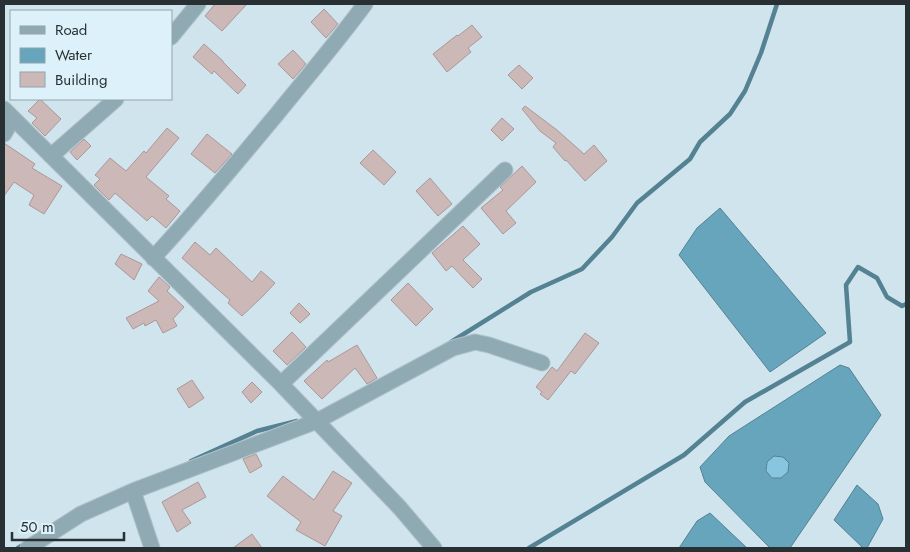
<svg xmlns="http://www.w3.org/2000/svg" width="910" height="552" viewBox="0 0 910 552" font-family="Jost,sans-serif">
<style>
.green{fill:#87c6de}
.water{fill:#67a5bc;stroke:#548293;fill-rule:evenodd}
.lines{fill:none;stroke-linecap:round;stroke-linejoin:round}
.stream{stroke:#548293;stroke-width:4.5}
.building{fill:#cdb8b8;stroke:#ac9798}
.minor-casing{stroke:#aec0c7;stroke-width:17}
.minor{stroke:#90aab4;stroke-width:15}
</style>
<rect width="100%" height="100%" fill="#cfe4ec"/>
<path class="green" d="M766 467a12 12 0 1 1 24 0a12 12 0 1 1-24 0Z"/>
<path class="water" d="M720 208 826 333 770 372 679 255 697 228Z
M840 365 849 368 881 415 790 548H770L705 482 700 467 729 436ZM774 456 783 457 789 463 788 472 781 478H772L766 471 767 462Z
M857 485 878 504 883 519 867 548H863L834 520Z
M710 513 747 548H679L697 521Z"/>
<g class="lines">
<path class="stream" d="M451 342 531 292 582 269 612 237 637 203 690 159 700 142 730 114 745 91 761 53 777 4
M191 461 257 431 297 421
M18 548 26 543
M529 548 684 455 745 402 850 342 846 285 858 267 877 278 887 297 902 306 906 304"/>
</g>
<path class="building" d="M215 4H247L222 31 205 16Z
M324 9 338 24 326 38 311 22Z
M472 25 482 37 468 48 471 52 447 72 433 54 457 35 458 36Z
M204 44 223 61V62L246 85 238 94 214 71 212 74 193 57Z
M293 50 306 64 293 79 278 64Z
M519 65 533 78 522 89 508 75Z
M40 99 61 119 45 136 32 123 37 118 28 111Z
M525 106 557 130 584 154 594 145 607 161 585 181 566 160 565 161 553 147 556 143 540 131 522 109Z
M502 118 514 129 502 141 491 130Z
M167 128 179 138 146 177 169 196 166 199 180 211 166 228 152 216 147 221 115 193 109 200 94 185 100 179 95 175 110 158 126 171 144 151 146 153Z
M207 134 232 154 215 173 191 154Z
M84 139 91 146 77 160 70 152Z
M4 143 35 164 32 168 62 186 44 214 29 205 34 195 14 182 4 196Z
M373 150 396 172 384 185 360 163Z
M522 166 536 182 506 211 516 223 503 234 481 208 503 190 500 187Z
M430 178 452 204 438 216 416 191Z
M463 226 480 244 463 260 482 279 473 288 452 266 446 271 432 253Z
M195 242 210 255 216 248 252 282 261 271 275 283 264 295 242 316 228 303 230 300 182 258Z
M121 254 142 264 134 280 115 264Z
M159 277 170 287 167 291 184 307 173 319 177 326 163 333 156 320 145 326 144 323 133 329 126 318 159 301 148 291Z
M408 283 433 309 416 326 391 300Z
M299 303 310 314 300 323 290 313Z
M292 332 306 347 287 365 273 351Z
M585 333 599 343 575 374 571 371 548 400 540 394 542 392 536 387 552 367 557 371Z
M357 345 377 378 367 384 355 368 322 399 304 381 327 360 328 362Z
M192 380 204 398 189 408 177 389Z
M252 382 262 392 251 403 242 392Z
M256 454 262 466 250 473 243 459Z
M333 471 352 483 333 511 342 516 325 546 296 530 301 522 267 496 283 476 314 500Z
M198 482 206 497 182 510 191 523 177 532 162 502Z
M252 534 262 548H233Z"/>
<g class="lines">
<defs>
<path id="minor" d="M171 37 198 4
M4 109 281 384 400 508 434 548
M4 134 13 118
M51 156 116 99
M153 258C196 212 236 163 277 114 307 77 337 42 365 4
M281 384 505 170
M133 491 152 548
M28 548 81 514 133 491 317 421 453 348 475 342 489 345 542 363"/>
</defs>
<use href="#minor" class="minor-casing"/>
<use href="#minor" class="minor"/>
</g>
<rect width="910" height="552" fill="none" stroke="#293033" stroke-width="10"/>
<rect x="10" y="10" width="162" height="90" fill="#dcf1f9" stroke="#94a4aa"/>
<rect x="20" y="26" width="25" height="8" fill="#90aab4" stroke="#94a4aa"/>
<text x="55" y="35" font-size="15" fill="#293033">Road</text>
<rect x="20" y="48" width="25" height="15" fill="#67a5bc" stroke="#94a4aa"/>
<text x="55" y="60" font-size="15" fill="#293033">Water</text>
<rect x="20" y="72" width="25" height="15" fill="#cdb8b8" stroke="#94a4aa"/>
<text x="55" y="85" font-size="15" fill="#293033">Building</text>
<path d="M12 532v8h112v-8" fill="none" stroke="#293033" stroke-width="2.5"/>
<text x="20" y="532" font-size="15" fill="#293033" stroke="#dcf1f9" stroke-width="4" paint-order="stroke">50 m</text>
</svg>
